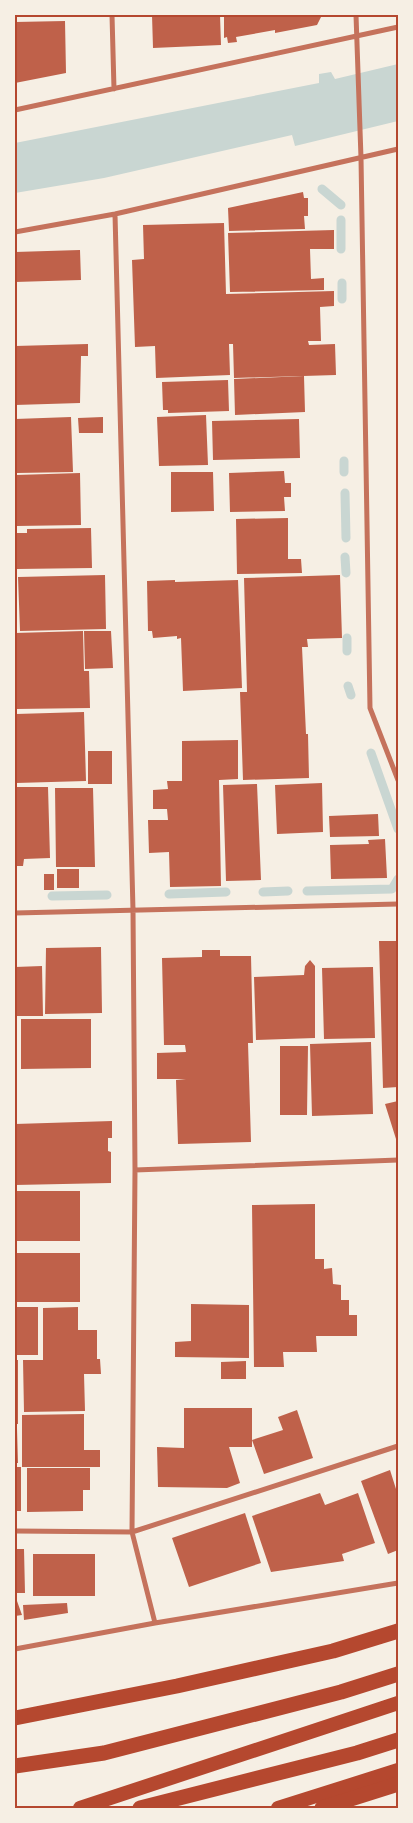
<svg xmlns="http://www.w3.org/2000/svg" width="413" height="1823" viewBox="0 0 413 1823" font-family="Signika,sans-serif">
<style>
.water{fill:#c9d6d2}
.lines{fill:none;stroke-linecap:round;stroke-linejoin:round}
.stream{stroke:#c9d6d2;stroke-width:9}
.building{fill:#bf614a}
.minor{stroke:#c5725c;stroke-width:5}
.trunk{stroke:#b5482f;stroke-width:14}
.motorway{stroke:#b5482f;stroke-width:15}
.neatline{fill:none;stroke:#b5482f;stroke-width:2}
</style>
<rect width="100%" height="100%" fill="#f6efe4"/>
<path class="water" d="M398 64V121L295 146 292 135 104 178 15 193V143L319 83V74L331 72 335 79Z"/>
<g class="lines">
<path class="stream" d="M322 189 341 205
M341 220V249
M342 283V299
M344 472V461
M345 493 346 538
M345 557 346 573
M347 638V651
M348 686 351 695
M371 753 398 829
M307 891 392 889 398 879
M263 892 288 891
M169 894 226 892
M52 896 107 895"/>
</g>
<path class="building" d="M152 15H220L221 45 153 48Z
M224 15H322L317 25 275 33V30L236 37 237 42 228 43 227 37 224 38Z
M65 21 66 73 15 83V22Z
M303 192 304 198H308V216H304L305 229 229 231 228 208Z
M224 223 226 294 334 291V306L320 307 321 341H308L309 345 335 344 336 375 234 378 233 344H229L230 375 156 378 155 346 135 347 132 260 144 259 143 225Z
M334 230V249H310L311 279 324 278V290L230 292 228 233Z
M80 250 81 280 15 282V252Z
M88 344V356H81L80 403 15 405V346Z
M304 376 305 412 235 415 234 379Z
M228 380 229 411 168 413V410H163L162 382Z
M206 415 208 465 159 466 157 417Z
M71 417 73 472 17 473 15 419Z
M103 417V433H79L78 418Z
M299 419 300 458 213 460 212 421Z
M284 471 285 483H291V497H284L285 511 230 512 229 473Z
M171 472H213L214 511 171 512Z
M80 473 81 525 17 526 16 475Z
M288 518V559H301L302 573 237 574 236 519Z
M91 528 92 568 17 569 16 533H27V529Z
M105 575 106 629 20 631 18 577Z
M340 575 342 638 307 639 308 647H302L306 734H308L309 778 243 780 240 692H247L244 578Z
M175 580V582L238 580 242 688 183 691 181 638 177 639V636L153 638 152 631H148L147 581Z
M83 631 84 671H89L90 708 16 709 15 633Z
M84 631H111L113 668 85 669Z
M84 712 86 781 16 783V714Z
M238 740V779L219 780 221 886 170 887 169 852 149 853 148 820H168L167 809H153V790L168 789 167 781H182V741Z
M88 751H112V784H88Z
M322 783 323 832 277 834 275 785Z
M257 784 261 880 226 881 223 785Z
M15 787H48L50 858 24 859 23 866H16Z
M55 788H93L95 867H56Z
M378 814 379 836 330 837 329 816Z
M385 839 387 878 331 879 330 845 369 844 368 840Z
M57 869H79V888H57Z
M44 874H54V890H44Z
M379 941H398V1087L383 1088Z
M101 947 102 1013 45 1014 46 948Z
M202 950H220V956H251L253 1043H248L251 1142 178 1144 176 1080 186 1079H157V1053L186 1052 185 1045H164L162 958 202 957Z
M310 960 315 966V1038L256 1040 254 977 304 975 305 966Z
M42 966 43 1016H15V967Z
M373 967 375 1038 324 1039 322 968Z
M21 1019H91V1068L21 1069Z
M371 1042 373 1114 312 1116 310 1044Z
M280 1046H308L307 1115H280Z
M398 1101V1139H396L385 1104Z
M112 1121V1138H108V1151L111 1152V1183L15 1185V1124Z
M15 1191H80V1241H15Z
M315 1204V1259H324V1269L332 1268 333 1284 341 1285V1300H349V1315H357V1336H316L317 1352H283L284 1367H254L252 1205Z
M15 1253H80V1302H15Z
M191 1304 249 1305V1358L175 1357V1342L191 1341Z
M15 1307H38V1355H15Z
M78 1307V1330H97V1359H100L101 1374H84L85 1411 24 1412 23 1360H43V1308Z
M15 1360H18V1424H15Z
M246 1361V1379H221V1362Z
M184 1408H252V1447H229L240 1483 227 1488 158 1487 157 1447 184 1448Z
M297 1410 313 1458 264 1474 252 1440 283 1430 278 1417Z
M84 1414V1450H100V1467H22V1415Z
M15 1428H17L18 1463H15Z
M15 1467H21V1511H15Z
M27 1468H90V1490H83V1511L27 1512Z
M390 1470 396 1489 398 1488V1550L388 1554 361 1481Z
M320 1493 325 1505 358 1493 375 1543 342 1554 344 1561 271 1572 252 1516Z
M245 1513 261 1563 189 1587 172 1538Z
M15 1549H24L25 1593H15Z
M33 1554H95V1596H33Z
M15 1600 17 1601 22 1615 15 1616Z
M67 1603 68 1613 24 1620 23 1605Z"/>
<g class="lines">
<path class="minor" d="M112 15 114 89
M356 15 361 158 370 708 398 780
M15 110 398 27
M115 214 133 910 135 1170 132 1532 155 1623
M15 232 115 214 398 149
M15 913 398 904
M135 1170 398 1160
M15 1531 132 1532 398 1446
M15 1649 155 1623 398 1583"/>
<path class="trunk" d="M80 1808 398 1703
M278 1808 398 1770"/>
<path class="motorway" d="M15 1718 177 1686 333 1651 398 1631
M15 1766 104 1753 341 1692 398 1674
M140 1808 357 1753 398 1740
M322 1808 398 1784"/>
</g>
<rect width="413" height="1823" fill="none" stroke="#f6efe4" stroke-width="32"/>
<rect x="16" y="16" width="381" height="1791" class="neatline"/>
</svg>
